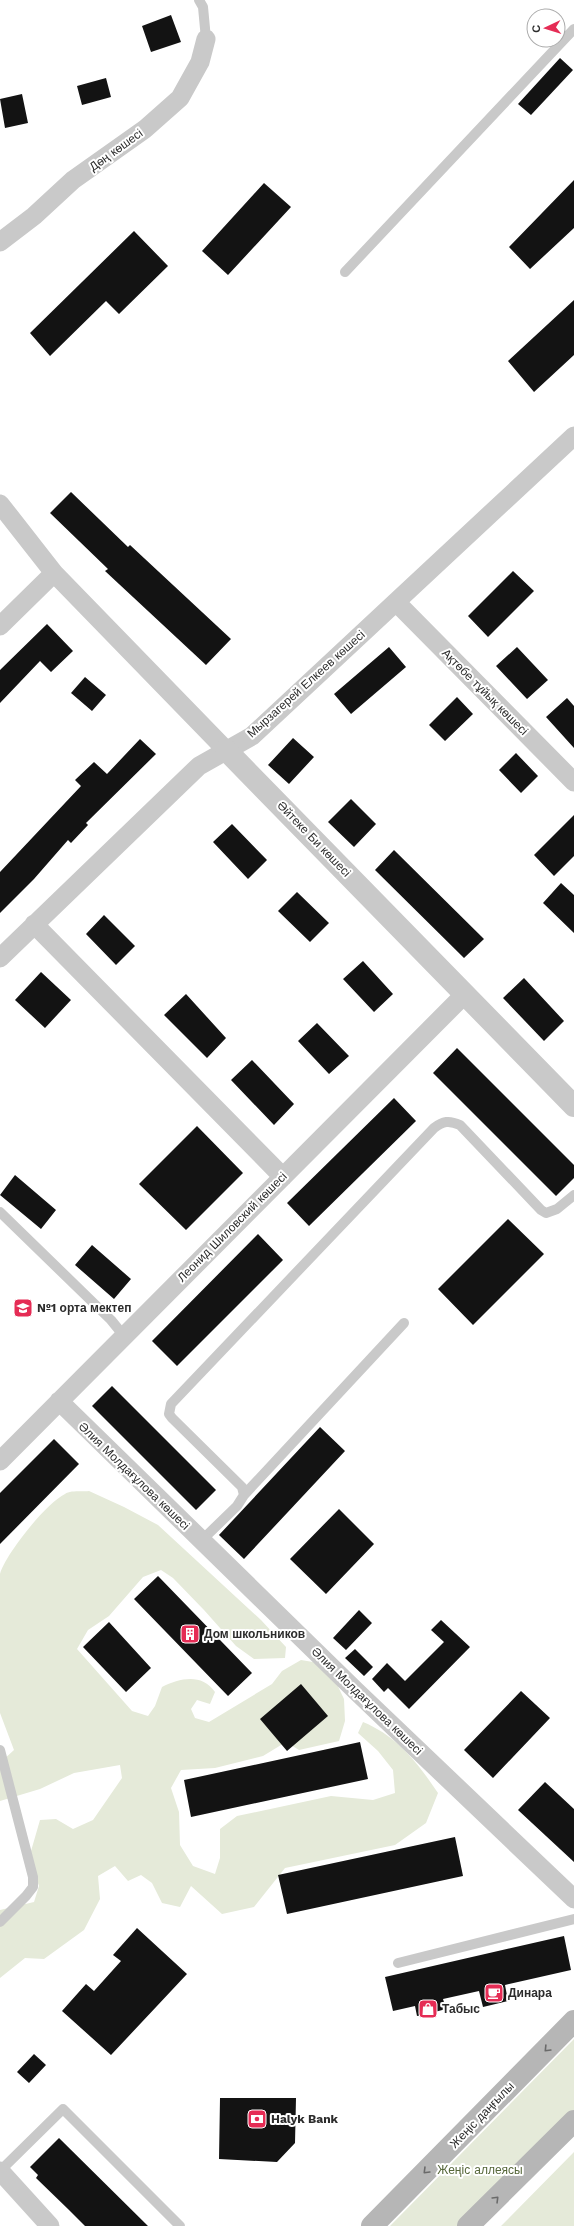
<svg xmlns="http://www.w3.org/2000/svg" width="574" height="2226" viewBox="0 0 574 2226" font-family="'Work Sans',sans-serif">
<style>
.green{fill:#e5ead9}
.building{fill:#131313}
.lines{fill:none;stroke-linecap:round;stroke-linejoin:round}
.service{stroke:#c9c9c9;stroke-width:10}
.minor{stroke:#c9c9c9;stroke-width:19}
.tertiary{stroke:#c9c9c9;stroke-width:22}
.secondary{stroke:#b6b6b6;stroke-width:22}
.oneway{stroke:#6a6a6a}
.labels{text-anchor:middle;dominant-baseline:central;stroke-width:4;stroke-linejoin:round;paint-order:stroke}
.street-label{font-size:12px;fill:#2c2c2c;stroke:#fff}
.poi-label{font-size:12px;font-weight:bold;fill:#2c2c2c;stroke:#fff;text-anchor:start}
.park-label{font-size:12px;fill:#56673a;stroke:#fff}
</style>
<rect width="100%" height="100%" fill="#fff"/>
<path class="green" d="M89 1491 124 1507 158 1525 261 1620 286 1647 285 1658 254 1659 236 1646 204 1610 173 1578 161 1570 143 1577 109 1616 88 1630 77 1649 132 1711 148 1716 155 1706 162 1687C180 1678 202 1673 215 1692L210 1704 197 1700 191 1709 195 1718 209 1722 272 1684 282 1671 301 1660 313 1662 333 1676 344 1699 345 1721 339 1741 299 1750 286 1742 263 1756 215 1768 181 1770 171 1788 179 1812 180 1845 193 1866 215 1874 220 1858V1829L237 1816 331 1796 373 1800 395 1793 393 1770 378 1751 358 1733 363 1722C397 1736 417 1762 438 1793L426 1823 395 1845 285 1868 254 1907 222 1914 191 1886 180 1907 162 1903 152 1883 141 1875 128 1881 115 1866 98 1876 100 1899 84 1930 44 1959 25 1958 0 1978V1910L34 1902 39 1886 29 1858 40 1820 56 1819 73 1829 93 1820 122 1778 120 1765 74 1773 40 1789 0 1801V1760H3L14 1750 0 1713V1574C5 1555 46 1503 65 1494 70 1490 82 1492 89 1491Z
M574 2039V2110L458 2226H390Z
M574 2152V2226H501Z"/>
<path class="building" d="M171 15 181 42 151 52 142 26Z
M560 58 573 70 531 115 518 104Z
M106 78 111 97 82 105 77 86Z
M22 94 28 123 5 128 0 99Z
M574 180V228L530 269 509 247Z
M264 183 291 207 228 275 202 251Z
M134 231 168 266 119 314 106 301 50 356 30 333Z
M574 300V355L534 392 508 361Z
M71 492 128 547 130 545 231 639 206 665 105 571 108 569 50 513Z
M513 571 534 591 488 637 468 616Z
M47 624 73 651 51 672 40 661 0 703V670Z
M389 647 406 667 351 714 334 694Z
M517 647 548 680 527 699 496 666Z
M85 677 106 695 92 711 71 693Z
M457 697 473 714 445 741 429 725Z
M567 698 574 706V748L546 717Z
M293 738 314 757 289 784 268 765Z
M140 739 156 754 86 823 88 825 71 843 68 840 34 879 0 913V872L81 786 75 780 94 762 107 774Z
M516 753 538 776 521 793 499 770Z
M351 799 376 824 354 847 328 822Z
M574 815V856L554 876 534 855Z
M232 824 267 860 248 879 213 842Z
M394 850 484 939 464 958 375 870Z
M561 883 574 895V933L543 903Z
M297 892 329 923 310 942 278 911Z
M104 915 135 946 116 965 86 934Z
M363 961 393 994 374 1012 343 979Z
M41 972 71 1000 45 1028 15 1000Z
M524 978 564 1021 544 1041 503 998Z
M186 994 226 1038 207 1058 164 1015Z
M317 1023 349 1056 329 1074 298 1041Z
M457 1048 574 1165V1178L556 1196 433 1073Z
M252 1060 294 1104 274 1125 231 1080Z
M394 1098 416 1121 309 1226 287 1203Z
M197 1126 243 1173 186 1230 139 1184Z
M15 1175 56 1210 41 1229 0 1195Z
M508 1219 544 1254 473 1325 438 1289Z
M258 1234 283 1260 177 1366 152 1341Z
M92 1245 131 1279 114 1299 75 1265Z
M112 1386 216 1490 196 1510 92 1406Z
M320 1427 345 1451 244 1559 219 1535Z
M54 1439 79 1464 0 1544V1493Z
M339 1509 374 1544 326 1594 290 1559Z
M158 1576 252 1673 228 1696 134 1599Z
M359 1610 372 1623 346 1650 333 1638Z
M441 1620 470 1647 409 1709 388 1688 384 1692 372 1679 387 1663 405 1681 444 1642 431 1630Z
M109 1622 151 1668 126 1692 83 1647Z
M355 1649 373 1667 364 1676 345 1658Z
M301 1684 328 1716 287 1751 260 1719Z
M521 1691 550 1718 493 1778 464 1750Z
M360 1742 368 1779 191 1817 184 1780Z
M545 1782 574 1809V1862L518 1810Z
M455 1837 463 1876 287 1914 278 1875Z
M137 1928 187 1974 111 2055 62 2011 86 1984 94 1991 121 1961 113 1955Z
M564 1936 571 1970 505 1985 508 2001 483 2007 479 1991 443 1999 446 2009 431 2013 417 2016 415 2006 393 2011 385 1977Z
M34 2054 46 2065 29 2083 17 2072Z
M220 2098H296L295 2143 277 2162 219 2159Z
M59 2138 148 2226H85L69 2210 36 2178 38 2175 30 2167Z"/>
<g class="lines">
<path class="service" d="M199 0 203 7 206 39
M345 272 574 29
M0 1212 111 1320 124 1336
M244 1495 404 1323
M201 1541 237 1506 244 1495 242 1487 172 1418 169 1414 171 1404 434 1128C443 1121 449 1120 460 1125L541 1210 546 1213 557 1209 574 1195
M0 1750 33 1877V1887L26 1896 0 1922
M398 1963 574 1919
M0 2171 63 2109 180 2226"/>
<path class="minor" d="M0 242 34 216 73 180 145 129 180 98 200 62 206 39
M0 504 54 573 226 750
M396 602 574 782
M0 626 54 573
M34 924 283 1177
M0 958 199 766 252 736 574 436
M59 1401 356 1691 574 1899
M0 1461 465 994
M0 2171 50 2226"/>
<path class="tertiary" d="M226 750 574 1106"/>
<path class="secondary" d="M372 2226 574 2021
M468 2226 574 2121"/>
</g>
<defs><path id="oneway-chevron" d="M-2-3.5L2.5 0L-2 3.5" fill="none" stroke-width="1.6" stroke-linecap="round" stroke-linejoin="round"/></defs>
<g class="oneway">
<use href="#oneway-chevron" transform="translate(547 2049) rotate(134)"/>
<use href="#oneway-chevron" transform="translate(426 2171) rotate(135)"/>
<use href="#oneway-chevron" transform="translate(496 2199) rotate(-45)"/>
</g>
<defs>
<symbol id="school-square" viewBox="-11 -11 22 22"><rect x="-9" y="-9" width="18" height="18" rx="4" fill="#e52c55" stroke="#fff"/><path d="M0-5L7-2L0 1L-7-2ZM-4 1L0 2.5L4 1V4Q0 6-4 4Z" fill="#fff"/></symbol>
<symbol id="building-square" viewBox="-11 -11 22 22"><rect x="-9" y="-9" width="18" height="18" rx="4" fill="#e52c55" stroke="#fff"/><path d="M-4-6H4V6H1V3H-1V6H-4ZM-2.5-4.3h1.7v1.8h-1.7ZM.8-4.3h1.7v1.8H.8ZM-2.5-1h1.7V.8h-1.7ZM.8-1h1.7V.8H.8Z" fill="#fff"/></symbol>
<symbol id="cafe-square" viewBox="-11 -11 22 22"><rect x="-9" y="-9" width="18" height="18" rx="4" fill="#e52c55" stroke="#fff"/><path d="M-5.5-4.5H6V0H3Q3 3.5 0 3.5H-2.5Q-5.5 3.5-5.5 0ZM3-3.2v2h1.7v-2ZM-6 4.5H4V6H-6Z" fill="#fff"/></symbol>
<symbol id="shop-square" viewBox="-11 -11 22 22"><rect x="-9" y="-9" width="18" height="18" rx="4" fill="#e52c55" stroke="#fff"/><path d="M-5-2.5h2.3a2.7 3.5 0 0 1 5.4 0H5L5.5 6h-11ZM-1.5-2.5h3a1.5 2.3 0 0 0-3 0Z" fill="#fff"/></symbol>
<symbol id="bank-square" viewBox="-11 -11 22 22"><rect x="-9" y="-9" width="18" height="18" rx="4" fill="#e52c55" stroke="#fff"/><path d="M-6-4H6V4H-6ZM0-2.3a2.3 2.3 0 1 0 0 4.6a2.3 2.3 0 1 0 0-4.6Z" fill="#fff"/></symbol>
</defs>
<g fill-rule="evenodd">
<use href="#school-square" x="12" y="1297" width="22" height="22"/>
<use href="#building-square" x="179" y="1623" width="22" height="22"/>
<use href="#cafe-square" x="483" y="1982" width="22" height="22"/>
<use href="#shop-square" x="417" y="1998" width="22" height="22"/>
<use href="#bank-square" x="246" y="2108" width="22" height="22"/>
</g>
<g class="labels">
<g class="street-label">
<text transform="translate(116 150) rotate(-36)">Дөң көшесі</text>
<text transform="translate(306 684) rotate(-42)">Мырзагерей Елкеев көшесі</text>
<text transform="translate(485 692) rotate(45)">Ақтөбе тұйық көшесі</text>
<text transform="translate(314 839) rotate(46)">Әйтеке Би көшесі</text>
<text transform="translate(232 1227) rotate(-45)">Леонид Шиловский көшесі</text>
<text transform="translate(134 1476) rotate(44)">Әлия Молдағұлова көшесі</text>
<text transform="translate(367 1701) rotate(44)">Әлия Молдағұлова көшесі</text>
<text transform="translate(482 2115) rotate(-46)">Жеңіс даңғылы</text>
</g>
<g class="poi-label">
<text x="37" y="1308">№1 орта мектеп</text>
<text x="204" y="1634">Дом школьников</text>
<text x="508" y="1993">Динара</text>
<text x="442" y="2009">Табыс</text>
<text x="271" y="2119">Halyk Bank</text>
</g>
<g class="park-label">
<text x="480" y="2170">Жеңіс аллеясы</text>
</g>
</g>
<g transform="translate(546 28) rotate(266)"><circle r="19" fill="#ffffff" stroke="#ababab"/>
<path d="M0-3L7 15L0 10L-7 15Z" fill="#e52c55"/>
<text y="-6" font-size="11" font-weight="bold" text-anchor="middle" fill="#2c2c2c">С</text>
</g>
</svg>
